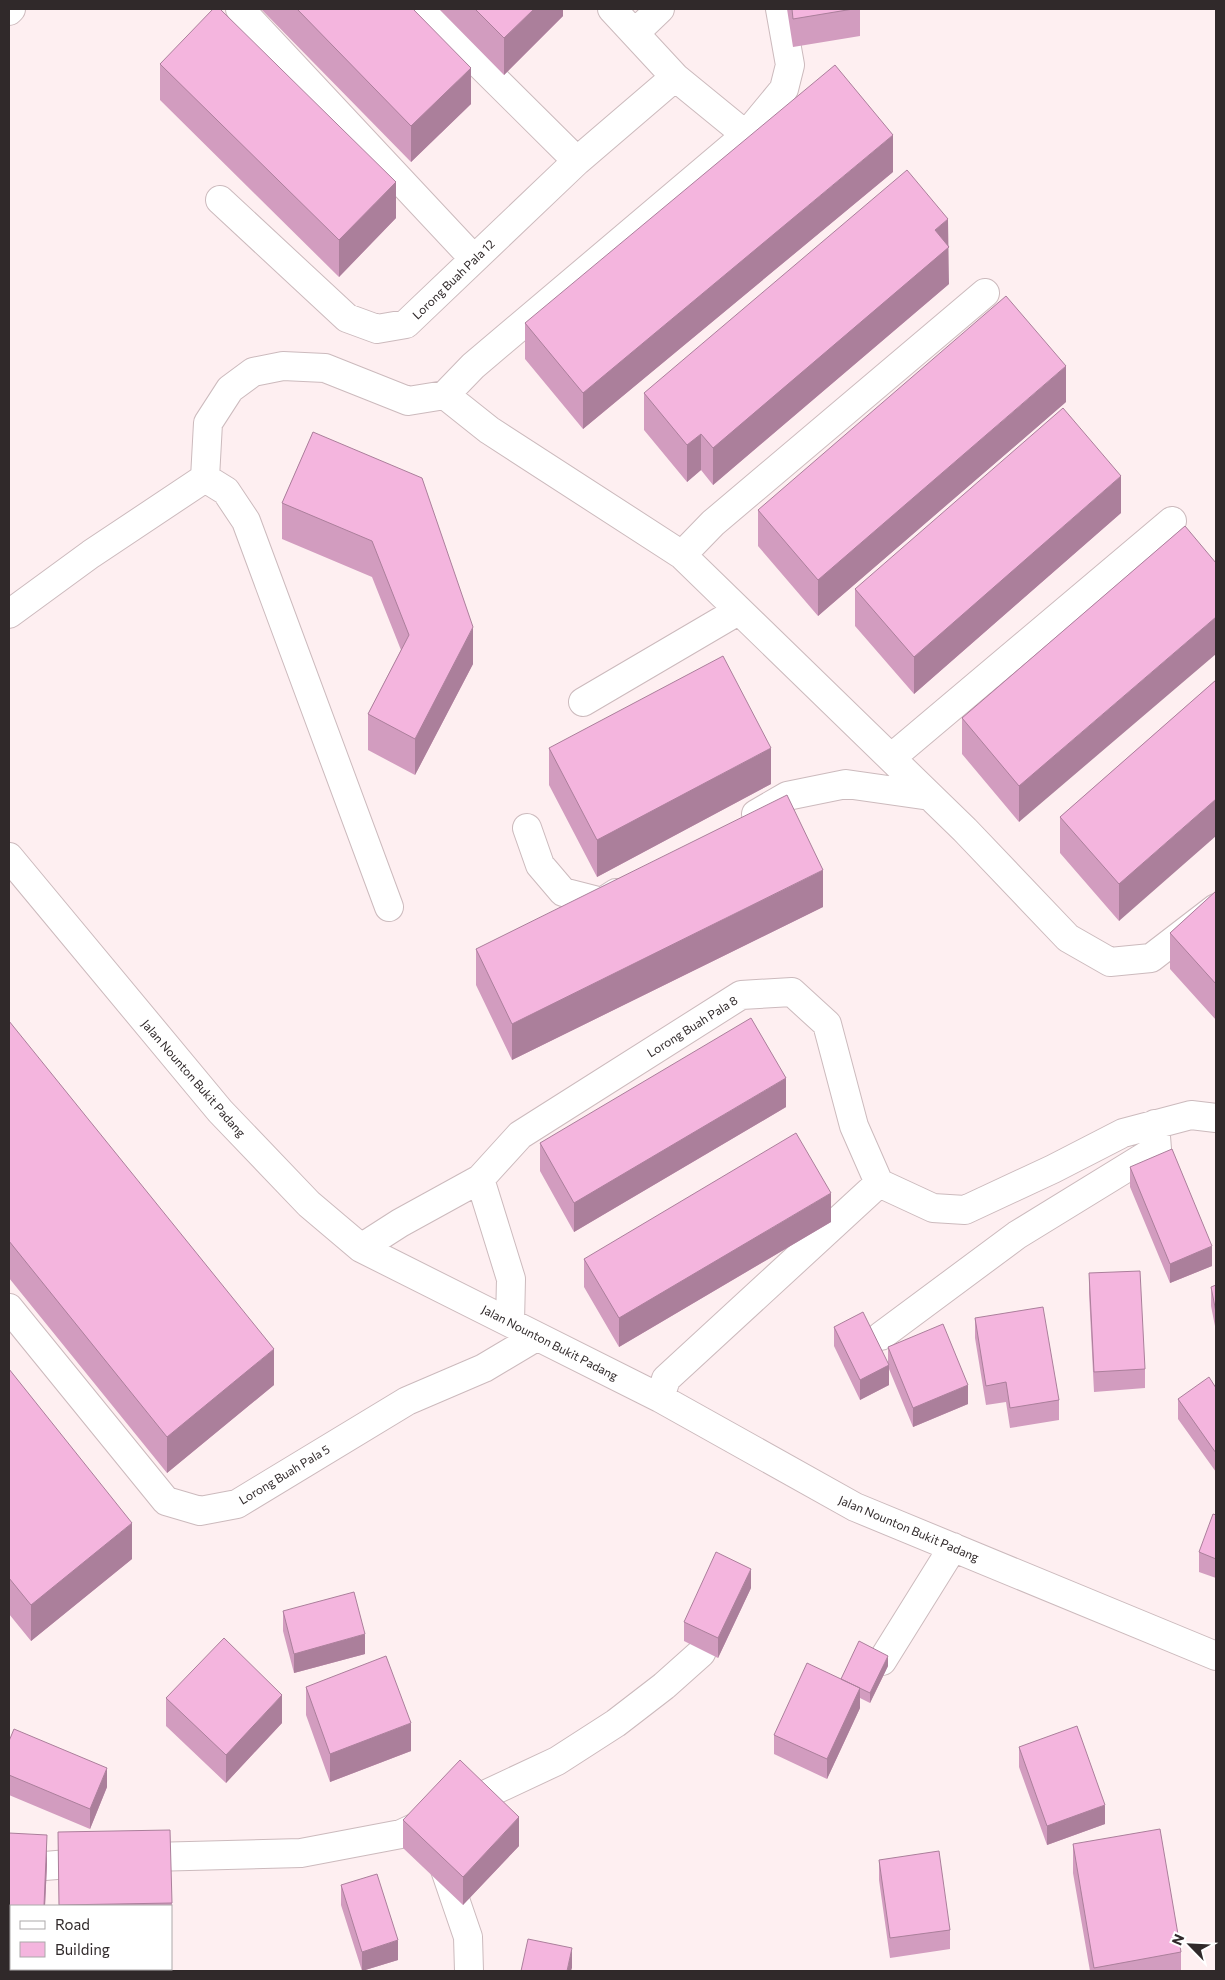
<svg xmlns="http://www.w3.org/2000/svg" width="1225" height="1980" viewBox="0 0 1225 1980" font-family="Commissioner,sans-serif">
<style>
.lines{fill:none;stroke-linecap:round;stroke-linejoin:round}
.minor-casing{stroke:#ccbabd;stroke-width:30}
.minor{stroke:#fff;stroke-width:28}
.wall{fill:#d29cbf}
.shaded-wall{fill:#ab7f9b}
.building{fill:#f4b5de;stroke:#ab7f9b}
.labels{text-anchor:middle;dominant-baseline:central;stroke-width:4;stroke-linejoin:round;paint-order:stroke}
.street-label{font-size:12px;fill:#30292a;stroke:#fff}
</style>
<rect width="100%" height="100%" fill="#feeff1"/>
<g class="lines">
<defs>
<path id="minor" d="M240 9 474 259
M424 9 577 161
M612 9 675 77 746 135
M9 11 11 9
M635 33 660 9
M220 200 347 318 377 329 406 324 577 161 675 77
M445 395 473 366 746 135 784 89 790 65 780 9
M205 478 208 423 230 389 253 372 283 366 325 368 408 401 445 395 489 430 682 555 965 830 1068 938 1110 962 1151 958 1216 908
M205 478 226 491 246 521 389 907
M682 555 713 523 985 293
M9 614 91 554 205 478
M583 702 738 611
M891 758 1172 521
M756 814 787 796 846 784 930 796
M527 828 540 865 563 892 602 902 616 893
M9 857 220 1111 309 1204 361 1248 660 1398 855 1507 1216 1656
M480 1179 511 1279 510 1322
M361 1248 400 1223 480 1179 520 1135 741 995 792 992 827 1024 854 1126 879 1183
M9 1308 166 1501 200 1511 237 1504 407 1401 484 1368 536 1337
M881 1336 1017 1235 1157 1149 1155 1124
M660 1398 666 1379 879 1183 933 1208 965 1210 1053 1169 1123 1133 1191 1115 1216 1118
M882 1661 953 1547
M443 1864 468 1937 469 1971
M9 1877 33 1867 151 1857 301 1853 401 1834 557 1761 616 1723 664 1686 701 1653 718 1617"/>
</defs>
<use href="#minor" class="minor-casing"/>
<use href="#minor" class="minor"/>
</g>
<path class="wall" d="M261 9H413L471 104 411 162Z
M439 9H563V16L504 75Z
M787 9H860V36L793 47Z
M160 64 396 218 339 277 160 100Z
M893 172 583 429 525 359V323Z
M949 284 713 485 701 470 687 482 644 430V393Z
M1066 402 818 616 758 546V510Z
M313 432 473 664 415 775 368 750V714L401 650 372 577 282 539V503Z
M1121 513 914 694 855 626V589Z
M1185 526 1019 822 962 754V718Z
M1216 680 1119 921 1060 853V817Z
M549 748 771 784 597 877 549 785Z
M1216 891V1020L1170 969V933Z
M823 907 512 1060 476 985V949Z
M9 1021 274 1385 167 1473 9 1278Z
M786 1107 574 1232 540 1171V1143Z
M1130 1167 1212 1266 1170 1283 1130 1187Z
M831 1222 619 1347 584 1287V1259Z
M1089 1273 1145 1369V1388L1094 1392 1089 1293Z
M1216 1285V1331L1211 1306V1287Z
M975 1318 1059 1400V1420L1010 1428 1006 1402 986 1405 975 1338Z
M834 1327 888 1364V1347L968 1404 913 1427 889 1369V1385L860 1400 834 1346Z
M9 1369 132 1559 31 1641 9 1614Z
M1216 1388V1472L1178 1419V1399Z
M1216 1515V1578L1199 1572V1552Z
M751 1588 718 1658 684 1641V1622Z
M283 1611 365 1654 294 1673 283 1631Z
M888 1666 870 1703 860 1698V1708L827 1779 774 1754V1735L841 1679Z
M306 1687 411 1751 330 1782 306 1715Z
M166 1698 282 1723 226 1783 166 1726Z
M9 1741 107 1787 90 1829 9 1795Z
M1019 1747 1105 1824 1047 1845 1019 1767Z
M403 1820 519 1846 463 1905 403 1848Z
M58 1832 172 1903V1931H171V1906H59Z
M9 1833 47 1864 45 1906H11V1945H9Z
M1073 1844 1181 1952V1971H1090L1073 1873Z
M879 1860 950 1930V1949L890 1958 879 1880Z
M341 1885 398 1960 362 1971 341 1905Z"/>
<path class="shaded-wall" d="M534 9H563V16L504 75V38Z
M471 68V104L411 162V126Z
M893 135V172L583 429V393Z
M396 182V218L339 277V240Z
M948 219 949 284 713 485V448L935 230Z
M1066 366V402L818 616V580Z
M701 434V470L687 482V445Z
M1121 476V513L914 694V657Z
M1216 617V654L1019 822V786Z
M473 627V664L415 775V739Z
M771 748V784L597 877V840Z
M1216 799V836L1119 921V884Z
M823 870V907L512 1060V1024Z
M786 1078V1107L574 1232V1203Z
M831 1193V1222L619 1347V1318Z
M1212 1246V1266L1170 1283V1264Z
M274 1349V1385L167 1473V1437Z
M889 1365V1385L860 1400V1380Z
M968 1385V1404L913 1427V1408Z
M132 1523V1559L31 1641V1605Z
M751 1569V1588L718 1658V1638Z
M365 1634V1654L294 1673V1654Z
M888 1656V1666L870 1703V1693Z
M860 1688V1708L827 1779V1759Z
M282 1695V1723L226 1783V1755Z
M411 1723V1751L330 1782V1754Z
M107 1768V1787L90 1829V1809Z
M1105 1805V1824L1047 1845V1826Z
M519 1817V1846L463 1905V1877Z
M47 1835V1864L45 1906H44Z
M398 1940V1960L362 1971V1952Z
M572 1948V1968L571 1971H567Z"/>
<path class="building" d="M213 9H220L396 182 339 240 160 64Z
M297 9H413L471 68 411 126Z
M475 9H534L504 38Z
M792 9H853L793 19Z
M835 65 893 135 583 393 525 323Z
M907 170 948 219 935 230 949 247 713 448 701 434 687 445 644 393Z
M1006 296 1066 366 818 580 758 510Z
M1063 408 1121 476 914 657 855 589Z
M313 432 422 478 473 627 415 739 368 714 409 635 372 541 282 503Z
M1185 526 1216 563V617L1019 786 962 718Z
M723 656 771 748 597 840 549 748Z
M1216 680V799L1119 884 1060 817Z
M787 795 823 870 512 1024 476 949Z
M1216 891V984L1170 933Z
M751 1018 786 1078 574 1203 540 1143Z
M9 1021 274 1349 167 1437 9 1241Z
M796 1133 831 1193 619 1318 584 1259Z
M1172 1149 1212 1246 1170 1264 1130 1167Z
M1140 1271 1145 1369 1094 1372 1089 1273Z
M1216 1285V1312L1211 1287Z
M1043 1307 1059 1400 1010 1408 1006 1382 986 1386 975 1318Z
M863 1312 889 1365 860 1380 834 1327Z
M943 1324 968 1385 913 1408 888 1347Z
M9 1369 132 1523 31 1605 9 1578Z
M1209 1377 1216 1388V1453L1178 1399Z
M1213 1514 1216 1515V1559L1199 1552Z
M716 1552 751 1569 718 1638 684 1622Z
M354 1592 365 1634 294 1654 283 1611Z
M224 1638 282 1695 226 1755 166 1698Z
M859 1641 888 1656 870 1693 841 1679Z
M386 1656 411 1723 330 1754 306 1687Z
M807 1663 860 1688 827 1759 774 1735Z
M1077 1726 1105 1805 1047 1826 1019 1747Z
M14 1729 107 1768 90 1809 9 1775V1741Z
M460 1760 519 1817 463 1877 403 1820Z
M1160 1829 1181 1952 1094 1968 1073 1844Z
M170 1830 172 1903 59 1905 58 1832Z
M9 1833 47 1835 44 1906H11V1916H9Z
M939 1851 950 1930 890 1938 879 1860Z
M377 1874 398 1940 362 1952 341 1885Z
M528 1939 572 1948 567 1971H521Z"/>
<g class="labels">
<g class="street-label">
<text transform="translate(453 279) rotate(-44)">Lorong Buah Pala 12</text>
<text transform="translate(692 1026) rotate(-32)">Lorong Buah Pala 8</text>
<text transform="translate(194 1078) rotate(49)">Jalan Nounton Bukit Padang</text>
<text transform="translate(550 1342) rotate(27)">Jalan Nounton Bukit Padang</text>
<text transform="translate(284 1474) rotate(-31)">Lorong Buah Pala 5</text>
<text transform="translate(909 1528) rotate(23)">Jalan Nounton Bukit Padang</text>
</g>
</g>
<rect width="1225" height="1980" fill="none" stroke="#30292a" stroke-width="20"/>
<rect x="10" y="1905" width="162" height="65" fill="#ffffff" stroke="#aca9aa"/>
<rect x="20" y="1921" width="25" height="8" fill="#ffffff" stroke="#aca9aa"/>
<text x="55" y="1930" font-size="15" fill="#30292a">Road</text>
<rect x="20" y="1942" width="25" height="15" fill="#f4b5de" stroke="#aca9aa"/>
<text x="55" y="1955" font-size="15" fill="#30292a">Building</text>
<g transform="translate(1190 1945) rotate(294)" stroke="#ffffff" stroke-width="4" paint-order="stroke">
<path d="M0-4L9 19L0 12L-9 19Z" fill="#30292a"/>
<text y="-8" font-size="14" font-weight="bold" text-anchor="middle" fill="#30292a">N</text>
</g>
</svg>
